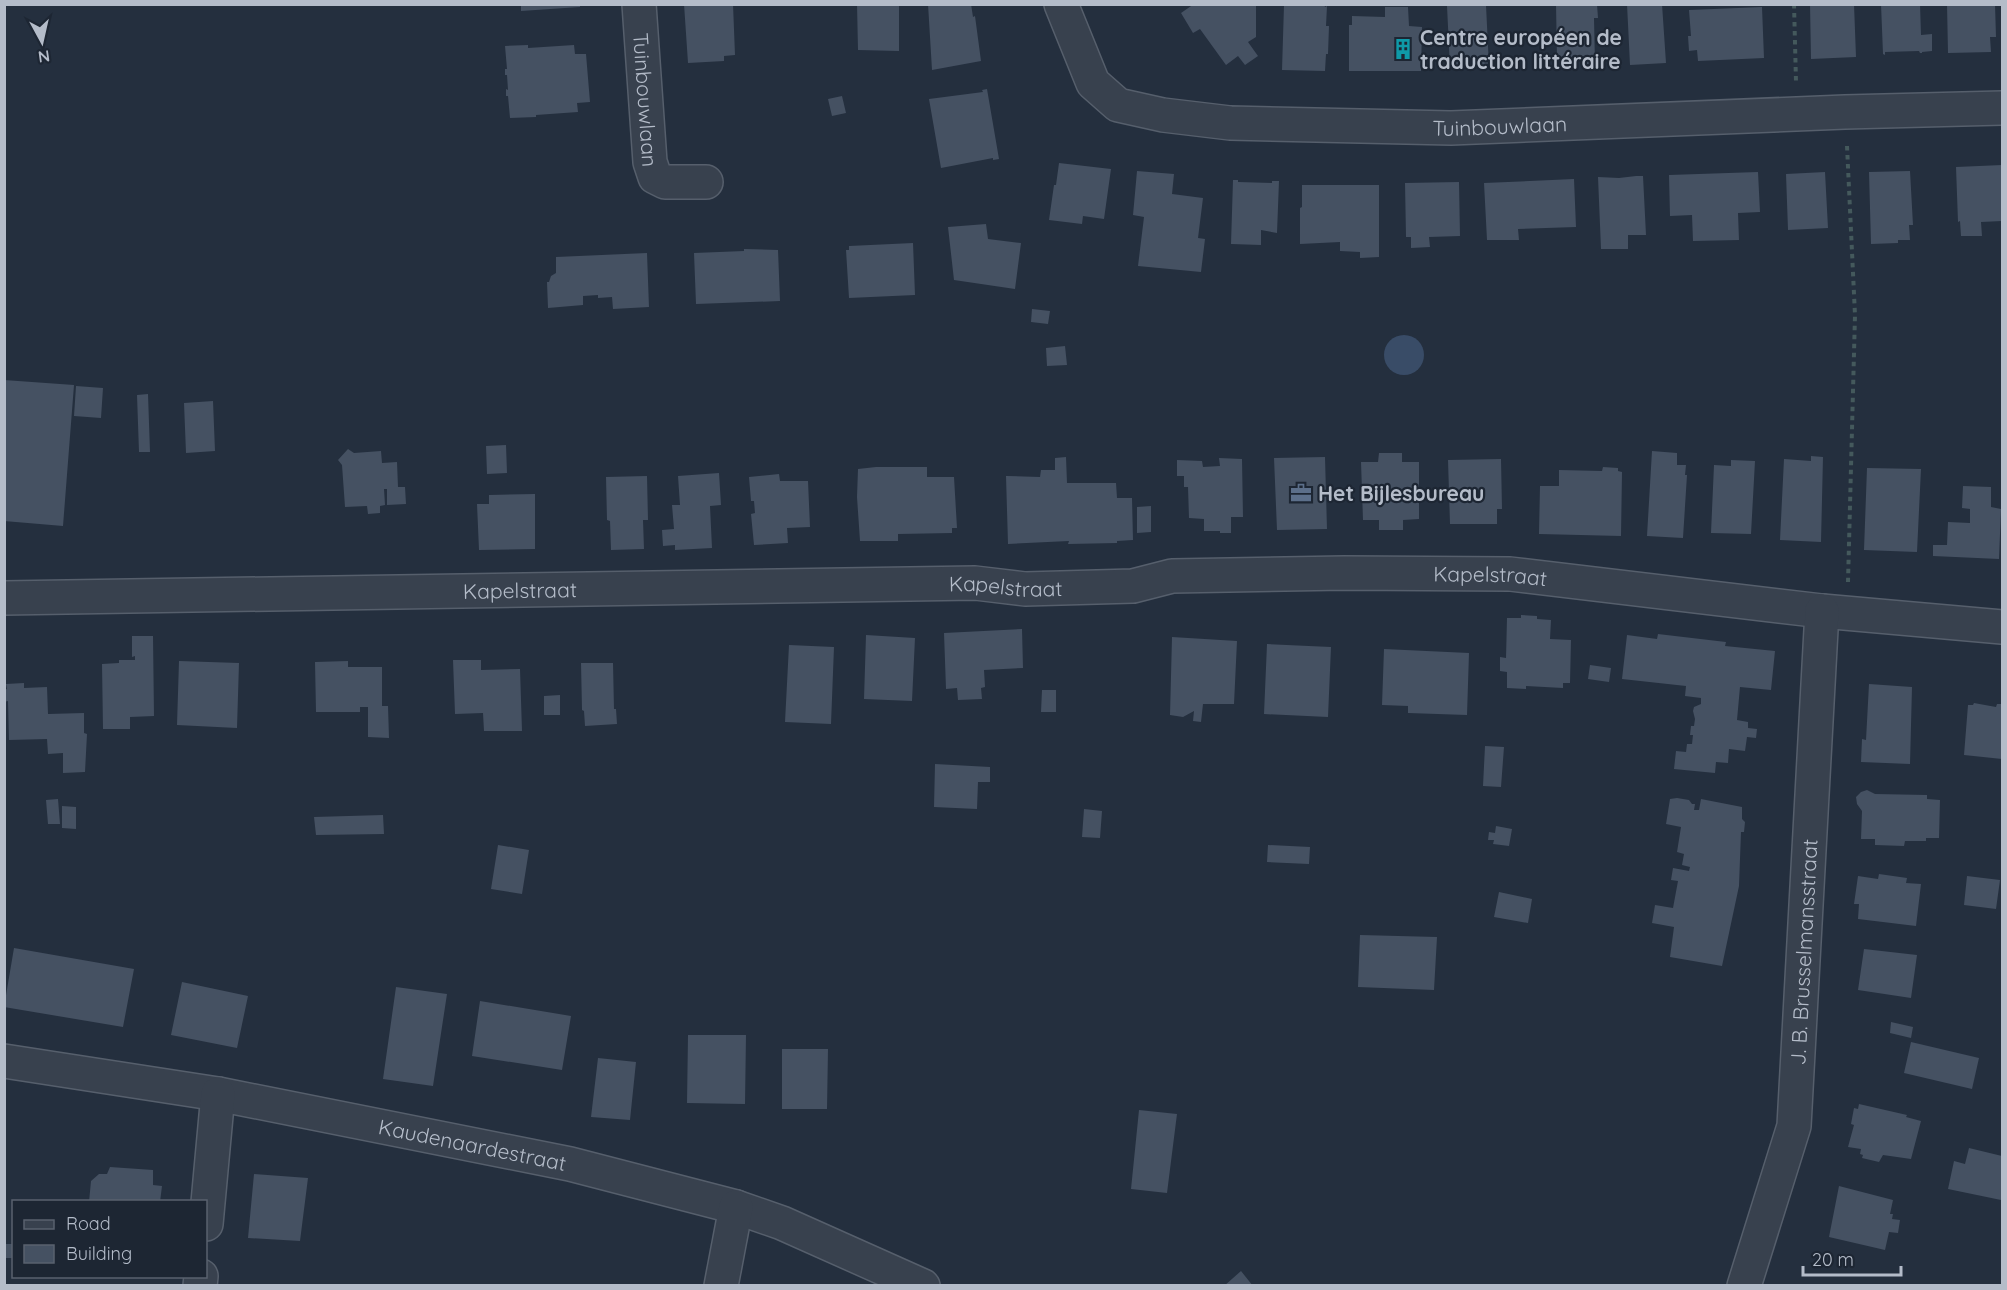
<svg xmlns="http://www.w3.org/2000/svg" width="2007" height="1290" viewBox="0 0 2007 1290" font-family="Quicksand,sans-serif">
<style>
.water{fill:#394c67}
.building{fill:#455162}
.lines{fill:none;stroke-linecap:round;stroke-linejoin:round}
.minor-casing{stroke:#565f6c;stroke-width:36}
.path{stroke:#44595c;stroke-width:4;stroke-dasharray:4.5 4.5;stroke-linecap:butt}
.minor{stroke:#38414e;stroke-width:33}
.labels{text-anchor:middle;dominant-baseline:central;stroke-width:4.5;stroke-linejoin:round;paint-order:stroke}
.poi-label{font-size:21px;font-weight:bold;fill:#b4bcc9;stroke:#1d2633;text-anchor:start}
.street-label{font-size:21px;fill:#b4bcc9;stroke:#1d2633}
</style>
<rect width="100%" height="100%" fill="#242f3e"/>
<path class="water" d="M1384 355a20 20 0 1 1 40 0a20 20 0 1 1-40 0Z"/>
<path class="building" d="M521 4H580V7L521 11Z
M684 4H733L735 55 724 56V61L688 63Z
M857 4H899V51L858 50Z
M928 4H971L973 17 975 16 981 61 932 70Z
M1194 4H1256V37L1248 42 1258 56 1245 65 1238 56 1226 65 1200 29 1193 33 1181 13Z
M1324 4 1325 7 1327 6 1326 26H1329L1328 54H1326L1325 71 1282 70 1284 5Z
M1457 4 1486 5 1489 67 1450 68 1447 6Z
M1556 4H1597L1598 18H1594L1595 64H1583V59L1557 60Z
M1627 4H1662L1666 63 1630 65Z
M1810 4H1854L1856 57 1811 59Z
M1881 4H1920L1921 35 1932 34V51L1922 52V53H1920L1919 51 1885 52V55L1883 54Z
M1947 4H1995L1996 37H1990L1991 52 1948 53Z
M1385 7H1408L1409 26 1422 27 1421 71H1349V25H1352V16L1385 17Z
M1762 7 1764 58 1698 61 1697 50 1689 51 1688 36H1691L1689 10Z
M528 45V48L574 45 575 54H586L590 102 577 103 578 112 536 115V117L510 118 508 96H506V89L508 90 507 75H505V69H507L505 46Z
M987 89 999 159 993 160V158L941 168 929 99 983 92 982 90Z
M842 96 846 113 832 116 828 99Z
M1059 163 1111 169 1104 219 1083 216 1082 224 1049 220 1054 185H1056Z
M2002 165V221L1981 222 1982 236H1961L1960 221 1958 222 1956 167Z
M1137 171 1174 174 1172 194 1203 198 1198 238 1205 239 1201 272 1138 266 1144 217 1133 215Z
M1910 171 1913 225H1909L1910 240H1898V243L1871 244 1869 172Z
M1758 172 1760 212 1738 213 1739 240 1693 241 1692 215 1670 216 1669 175Z
M1825 172 1828 228 1788 230 1786 174Z
M1636 176H1643L1646 235H1628V249H1601L1598 177 1619 178Z
M1574 179 1576 227 1518 229 1519 240H1487L1484 183Z
M1233 180H1238V182L1272 183V181H1279L1277 233 1261 230V245L1231 244Z
M1459 182 1460 236 1429 237 1430 247 1411 248V237H1406L1405 183Z
M1302 185H1379V257L1360 258V252L1340 251V242L1300 244V208L1302 207Z
M986 224 988 239 1021 243 1015 289 954 280 948 227Z
M913 243 915 295 849 298 846 250H849V246Z
M744 249 778 250 780 301 696 304 694 253 744 251Z
M647 253 649 307 613 309 612 297 598 298V295L583 296V305L548 308 547 282H549L551 276 556 273V257Z
M1032 309 1050 311 1048 324 1031 322Z
M1065 346 1067 365 1047 366 1046 348Z
M4 380 74 385 63 526 4 521Z
M76 386 103 388 101 418 74 416Z
M148 394 150 452H139L137 395Z
M213 401 215 451 186 453 184 403Z
M506 445 507 473 487 474 486 446Z
M348 449 354 453 381 451 382 463 397 462 398 487H405L406 504 387 505V489H384L385 505 380 506V513L368 514 367 506 345 507 342 465 338 460Z
M1652 451 1677 453V465H1686L1685 475H1687L1683 538 1647 536Z
M1379 453H1402V462H1419V519L1403 520V530H1379V520H1363L1361 462H1378Z
M1811 456 1823 457 1821 542 1780 540 1784 459 1811 461Z
M1066 457 1067 483H1116L1117 498H1132L1133 540 1117 541V543L1068 544 1069 541 1008 544 1006 476 1040 477 1041 470H1055V458Z
M1325 457 1327 529 1277 530 1274 458Z
M1219 458 1242 459 1243 517H1231V533H1220V531H1204V519L1189 518 1188 487H1184V476H1177V460L1202 461 1203 467 1220 466Z
M1501 459 1502 509H1497V524H1450L1448 460Z
M1731 460 1755 461 1751 534 1711 533 1714 465 1731 466Z
M876 467H927V477H954L957 528H952V533L898 534V541H860L857 497 858 469Z
M1603 467 1618 468V471L1622 472 1621 536 1539 534 1540 486H1559V470L1602 471Z
M1867 468 1921 469 1917 552 1864 550Z
M719 473 721 505 710 506 712 548 675 550V545L663 546 662 530 674 529 672 505H680L678 476Z
M779 474 780 481H808L810 527 787 528 788 543 754 545 751 514 755 513 754 501H751L749 477Z
M647 476 648 520H643L644 549 611 550 610 521 607 520 606 477Z
M1963 486 1991 487V507L2001 509 1999 559 1933 556V545H1947L1948 522 1970 523V509L1962 508Z
M535 494V549L479 550 477 504H489V495Z
M1151 506V532L1137 533V507Z
M1521 615 1537 616V619L1551 620 1550 639 1571 640 1570 683H1563V688L1526 686V689L1507 688V672L1500 671V657L1506 658 1507 618H1521Z
M1022 629 1023 668 984 670 985 687 981 688 982 699 958 700 957 688 946 689 944 633Z
M1658 634 1726 642 1725 646 1775 651 1771 690 1740 687 1737 720 1748 722V728L1757 729 1756 738 1747 737 1745 751 1729 749 1728 763 1716 762 1715 773 1674 769 1676 751 1686 752 1687 744H1692L1693 735H1690L1691 726H1694L1695 719 1693 711 1694 707 1701 704V698L1685 696 1686 686 1622 679 1627 635 1657 639Z
M866 635 915 638 912 701 864 699Z
M132 636H153L154 716 130 717V729H103L102 664 119 663V660H135V656L132 657Z
M1172 637 1237 641 1234 704H1203L1201 722 1193 721 1194 711 1183 717 1170 715Z
M1267 644 1331 647 1328 717 1264 714Z
M789 645 834 647 831 724 785 722Z
M1384 649 1469 653 1467 715 1408 713V706L1382 705Z
M453 660H481V670L520 669 522 731H484L483 713 455 714Z
M179 661 239 663 237 728 177 725Z
M348 661V667H382V706H388L389 738 368 737V707H360V712H316L315 662Z
M581 663H613L614 709H616L617 724 585 726 584 711 582 710Z
M1590 665 1611 668 1609 682 1588 679Z
M24 683V688L47 687 48 714 84 713V733L87 734 85 772 63 773V753L48 754 47 739 9 740 8 701 4 702V690L7 689 6 684Z
M1869 684 1912 687 1910 764 1861 762 1862 739 1866 740Z
M1042 690H1056V712H1041Z
M560 695V715H544V696Z
M1974 703 1996 707 1997 704H2002V759L1964 755 1968 705H1973Z
M1485 746 1504 747 1501 787 1483 786Z
M935 764 990 767V782H978L977 809 934 807Z
M1867 790 1875 794 1927 795V799L1940 800 1939 838H1926V841H1905L1904 846 1875 845V839H1861L1862 811 1857 804 1856 797 1861 792Z
M1677 798 1689 800 1692 804H1695L1694 810H1699L1701 799 1742 807V819L1745 822 1744 832H1741L1739 886 1722 966 1670 957 1674 927 1652 923 1655 905 1673 908 1678 881 1671 880 1673 868 1689 871 1690 867 1682 865 1684 854 1677 852 1681 827 1666 824 1670 799Z
M58 799 60 824H48L46 800Z
M62 806 76 807V829L62 828Z
M1084 809 1102 811 1100 838 1082 837Z
M383 815 384 834 316 835 314 817Z
M1496 826 1512 829 1509 846 1493 844 1494 840H1488L1489 832 1495 833Z
M498 845 529 850 522 894 491 889Z
M1268 845 1310 847 1309 864 1267 862Z
M1879 874 1907 878 1906 883 1921 884 1916 926 1858 919 1859 904H1854L1858 876 1878 879Z
M1967 876 2000 880 1996 909 1964 905Z
M1499 892 1532 899 1528 923 1494 917Z
M1360 935 1437 937 1434 990 1358 987Z
M14 948 134 969 123 1027 4 1007Z
M1864 949 1917 955 1911 998 1858 990Z
M182 982 248 996 237 1048 171 1035Z
M396 987 447 994 433 1086 383 1079Z
M480 1001 571 1016 562 1070 472 1056Z
M1891 1022 1913 1027 1911 1038 1890 1033Z
M688 1035H746L745 1104 687 1103Z
M1911 1042 1979 1058 1972 1089 1904 1073Z
M782 1049H828L827 1109H782Z
M598 1058 636 1062 630 1120 591 1117Z
M1859 1104 1907 1115 1906 1117 1921 1121 1911 1159 1883 1155 1879 1162 1862 1158 1863 1155 1860 1154 1861 1149 1848 1147 1854 1125 1851 1124 1854 1108 1858 1109Z
M1139 1110 1177 1114 1167 1193 1131 1189Z
M1969 1148 2002 1156V1192L2001 1200 1948 1189 1954 1161 1965 1164Z
M110 1167 153 1170V1185L162 1186 160 1202H89L91 1181 99 1174H107Z
M254 1174 308 1178 300 1241 248 1238Z
M1839 1186 1893 1200 1890 1214H1893L1892 1219 1900 1220 1898 1233 1889 1232 1885 1250 1829 1237Z
M4 1244H14V1258H4Z
M1241 1271 1253 1286H1224Z"/>
<g class="lines">
<defs>
<g id="minor">
<path id="s1" d="M639 4 650 162 655 177 665 182H706"/>
<path id="s2" d="M1061 4 1093 83 1118 105 1163 115 1230 123 1451 128 1845 112 2002 108"/>
<path id="s3" d="M4 598 975 583 1025 589 1133 586 1172 576 1344 573 1510 574 1822 611 2002 627"/>
<path id="s4" d="M4 1061 218 1094 570 1164 736 1207 782 1223 923 1286"/>
<path d="M206 1224 218 1094"/>
<path d="M200 1286 201 1276"/>
<path d="M721 1286 736 1207"/>
<path id="s5" d="M1744 1286 1794 1126 1822 611"/>
</g>
</defs>
<use href="#minor" class="minor-casing"/>
<path class="path" d="M1794 4 1796 82
M1847 146 1855 315 1848 582"/>
<use href="#minor" class="minor"/>
</g>
<defs>
<symbol id="building-bare" viewBox="-9 -9 18 18"><path d="M-4-6H4V6H1V3H-1V6H-4ZM-2.5-4.3h1.7v1.8h-1.7ZM.8-4.3h1.7v1.8H.8ZM-2.5-1h1.7V.8h-1.7ZM.8-1h1.7V.8H.8Z" fill="#0f9aa8" stroke="#1d2633" stroke-width="2.5" paint-order="stroke"/></symbol>
<symbol id="office-bare" viewBox="-9 -9 18 18"><path d="M-6-3h4V-5.5h4V-3h4V5H-6ZM-1-4.5V-3h2v-1.5ZM-6 0V1H6V0Z" fill="#5c6f8a" stroke="#1d2633" stroke-width="2.5" paint-order="stroke"/></symbol>
</defs>
<g fill-rule="evenodd">
<use href="#building-bare" x="1388" y="34" width="30" height="30"/>
<use href="#office-bare" x="1286" y="478" width="30" height="30"/>
</g>
<g class="labels">
<g class="poi-label">
<text x="1420" y="37">Centre européen de<tspan x="1420" dy="24">traduction littéraire</tspan></text>
<text x="1318" y="493">Het Bijlesbureau</text>
</g>
<g class="street-label">
<text stroke="none"><textPath href="#s1" startOffset="96">Tuinbouwlaan</textPath></text>
<text stroke="none"><textPath href="#s2" startOffset="502">Tuinbouwlaan</textPath></text>
<text stroke="none"><textPath href="#s3" startOffset="1488">Kapelstraat</textPath></text>
<text stroke="none"><textPath href="#s3" startOffset="1002">Kapelstraat</textPath></text>
<text stroke="none"><textPath href="#s3" startOffset="516">Kapelstraat</textPath></text>
<text stroke="none"><textPath href="#s5" startOffset="342">J. B. Brusselmansstraat</textPath></text>
<text stroke="none"><textPath href="#s4" startOffset="476">Kaudenaardestraat</textPath></text>
</g>
</g>
<rect width="2007" height="1290" fill="none" stroke="#b4bcc9" stroke-width="12"/>
<rect x="12" y="1200" width="195" height="78" fill="#1d2633" stroke="#59626f" stroke-width="1.5"/>
<rect x="24" y="1220" width="30" height="9" fill="#38414e" stroke="#59626f" stroke-width="1.5"/>
<text x="66" y="1230" font-size="18" fill="#b4bcc9">Road</text>
<rect x="24" y="1245" width="30" height="18" fill="#455162" stroke="#59626f" stroke-width="1.5"/>
<text x="66" y="1260" font-size="18" fill="#b4bcc9">Building</text>
<g transform="translate(42 42) rotate(172)" stroke="#1d2633" stroke-width="4.5" paint-order="stroke">
<path d="M0-4.5L10 22L0 15L-10 22Z" fill="#b4bcc9"/>
<text y="-9" font-size="16" font-weight="bold" text-anchor="middle" fill="#b4bcc9">N</text>
</g>
<path d="M1803 1266v9h98v-9" fill="none" stroke="#b4bcc9" stroke-width="3"/>
<text x="1812" y="1266" font-size="18" fill="#b4bcc9" stroke="#1d2633" stroke-width="4.5" paint-order="stroke">20 m</text>
</svg>
